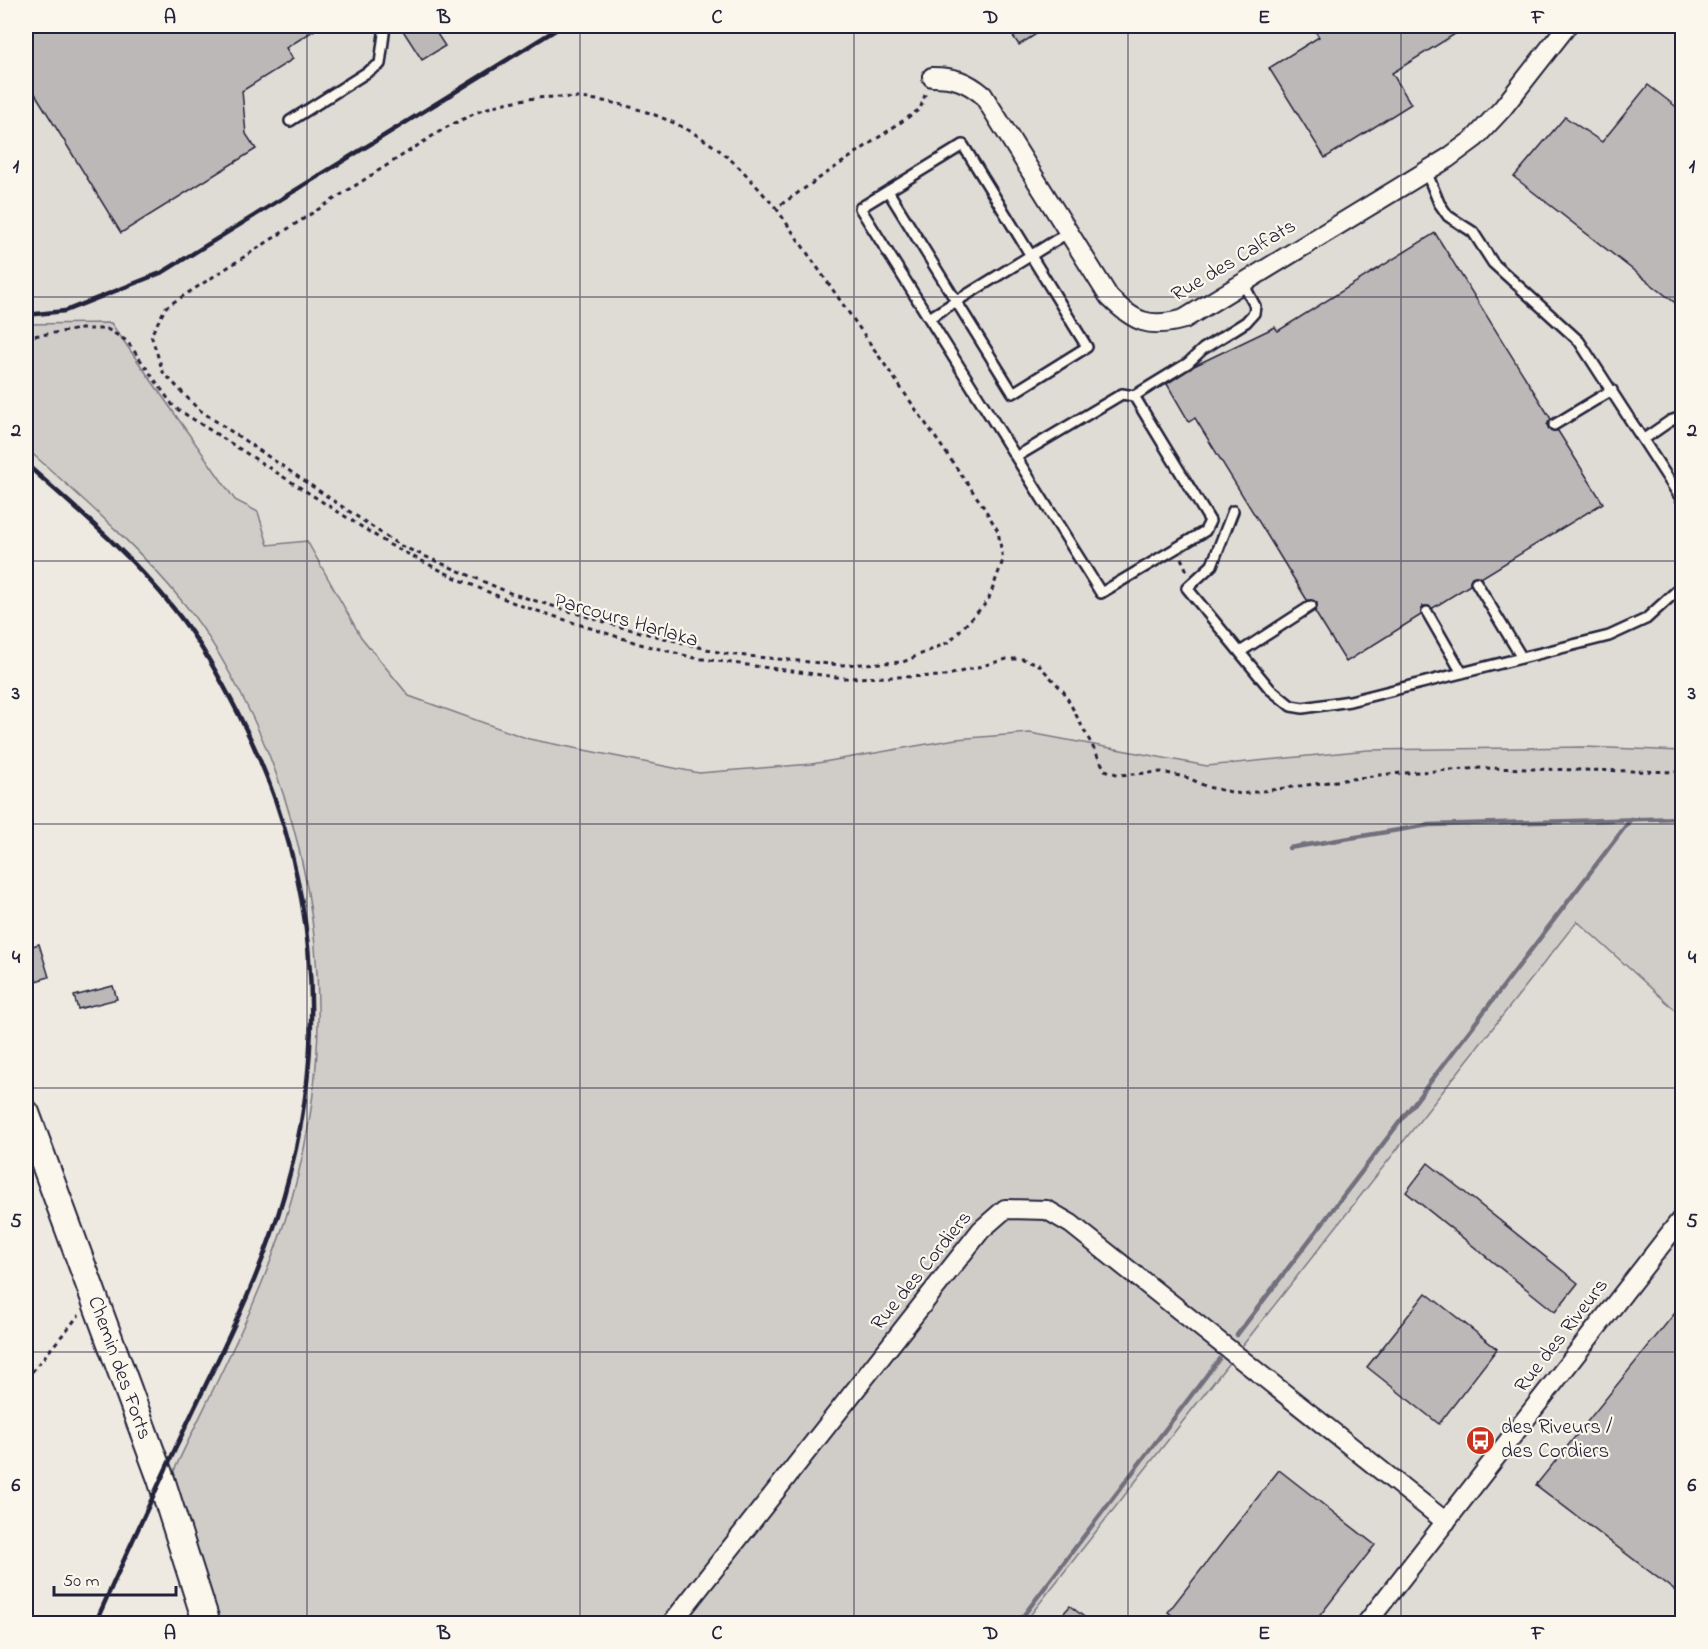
<svg xmlns="http://www.w3.org/2000/svg" width="1708" height="1649" viewBox="0 0 1708 1649" font-family="'Indie Flower',sans-serif">
<style>
.built{fill:#dfdbd5}
.green{fill:#d0cdc9;stroke:#797882;stroke-width:1.5}
.lines{fill:none;stroke-linecap:round;stroke-linejoin:round}
.stream{stroke:#716f7c;stroke-width:4.5}
.building{fill:#bcb8b8;stroke:#22223b;stroke-width:1.5}
.lane-casing{stroke:#22223b;stroke-width:14}
.street-casing{stroke:#22223b;stroke-width:22}
.secondary-casing{stroke:#22223b;stroke-width:30}
.path{stroke:#22223b;stroke-width:3;stroke-dasharray:4.5 4.5;stroke-linecap:butt}
.lane{stroke:#fbf7ec;stroke-width:9}
.street{stroke:#fbf7ec;stroke-width:18}
.secondary{stroke:#fbf7ec;stroke-width:26}
.rail{stroke:#22223b;stroke-width:4.5}
.grid{fill:none;stroke:#22223b;stroke-width:1.5;stroke-opacity:0.55}
.labels{text-anchor:middle;dominant-baseline:central;stroke-width:4.5;stroke-linejoin:round;paint-order:stroke}
.street-label{font-size:21px;fill:#22223b;stroke:#fbf7ec}
.poi-label{font-size:21px;fill:#22223b;stroke:#fbf7ec;text-anchor:start}
.neatline{fill:none;stroke:#22223b;stroke-width:2}
.grid-label{font-size:20px;text-anchor:middle;font-weight:bold;fill:#22223b}
</style>
<rect width="100%" height="100%" fill="#eeeae2"/>
<filter id="ink" filterUnits="userSpaceOnUse"><feTurbulence type="fractalNoise" baseFrequency=".0167" numOctaves="2"/><feDisplacementMap in="SourceGraphic" scale="12" xChannelSelector="R" yChannelSelector="G"/><feConvolveMatrix kernelMatrix="1 2 1 2 8 2 1 2 1" color-interpolation-filters="sRGB"/></filter>
<g filter="url(#ink)">
<path class="built" d="M26 26H1682V1623H207L161 1479 262 1260 284 1196 298 1141 307 1090 311 1038 310 954 303 904 279 805 257 750 202 649 175 610 134 564 26 464Z"/>
<path class="green" d="M111 323 235 500 258 512 268 545 307 541 361 637 409 696 529 739 699 773 812 764 956 739 1030 733 1207 766 1368 750 1585 747 1682 751V1016L1577 921 1024 1623H216L171 1477C213 1387 263 1297 291 1201 340 1033 322 850 241 694 225 664 208 633 186 606 138 546 83 499 26 448V324Z"/>
<g class="lines">
<path class="stream" d="M1289 848 1429 825 1682 818
M1237 1335 1631 819
M1017 1624 1219 1359"/>
</g>
<path class="building" d="M28 26H321L286 48 293 59 242 91 246 134 256 149 121 233 26 79Z
M400 26H432L445 46 422 60Z
M1006 26H1049L1019 45Z
M1312 26H1468L1392 73 1411 104 1325 158 1269 68 1319 37Z
M1648 85 1683 112V309L1514 177 1565 117 1602 142Z
M1435 233 1551 419 1547 425 1549 429 1558 431 1603 503 1481 578 1472 577 1470 585 1433 608 1423 606 1421 615 1346 662 1315 612 1317 603 1307 600 1195 418 1189 422 1167 384 1194 366 1275 327 1278 331Z
M39 944 49 977 26 984V948Z
M113 986 117 999 78 1009 74 996Z
M1428 1163 1578 1283 1555 1312 1406 1192Z
M1426 1293 1497 1349 1439 1424 1367 1367Z
M1683 1303V1597L1536 1485Z
M1279 1470 1375 1545 1314 1623H1182L1168 1612Z
M1070 1606 1092 1623H1055Z"/>
<g class="lines">
<defs>
<path id="lane" d="M290 121 380 64 385 26
M1426 171 1439 203 1448 216 1473 232 1493 263 1579 341 1682 500
M888 191 1013 393 1087 347 963 145 860 208 1101 593 1205 531 1210 521 1134 396 1188 363 1203 349 1246 322 1254 313 1255 306 1243 283
M929 318 1069 232
M1554 425 1612 390
M1644 439 1670 421 1682 417
M1016 457 1122 394 1134 396
M1233 511 1212 565 1187 588 1270 689 1291 706 1303 708 1350 701 1609 636 1646 619 1682 586
M1476 582 1522 658
M1427 612 1462 673
M1240 652 1311 606"/>
<path id="street" d="M932 77C954 77 966 81 983 95L1109 297C1134 322 1149 329 1184 319L1448 158 1475 138 1502 109 1567 26
M671 1624 981 1230 1005 1209 1047 1210 1071 1224 1446 1522
M1366 1624 1682 1218"/>
<path id="secondary" d="M26 1113 161 1479 207 1624"/>
</defs>
<use href="#lane" class="lane-casing"/>
<use href="#street" class="street-casing"/>
<use href="#secondary" class="secondary-casing"/>
<path class="path" d="M776 208 983 506 998 531 1003 560 988 601 949 642 903 662 841 665 726 654 621 627 510 593 399 545 198 409 163 372 151 335 166 307 445 128C460 121 475 112 491 107 569 82 672 106 732 161 748 175 762 193 776 208L920 109 926 92
M26 337 81 329H107L127 341 174 407 390 545 458 579 519 605 640 644 695 658 844 678 945 676 1007 659H1023L1038 664 1064 692 1105 770 1119 775 1162 772 1189 778 1207 787 1241 794 1388 774 1482 768 1682 772
M1181 558 1187 571
M26 1379 79 1315"/>
<use href="#lane" class="lane"/>
<use href="#street" class="street"/>
<use href="#secondary" class="secondary"/>
<path class="rail" d="M26 315 65 311 163 272 562 26
M26 464C77 509 131 555 174 609 200 641 220 678 239 715 316 867 332 1031 284 1195 263 1270 227 1341 193 1411 160 1481 127 1552 95 1624"/>
</g>
</g>
<path class="grid" d="M307 26V1624M580 26V1624M854 26V1624M1128 26V1624M1401 26V1624M26 297H1682M26 561H1682M26 824H1682M26 1088H1682M26 1352H1682"/>
<defs>
<symbol id="bus-disc" viewBox="-11 -11 22 22"><circle r="9.5" fill="#c8321e" stroke="#fbf7ec"/><path d="M-5-6H5V4H4V6H2V4H-2V6H-4V4H-5ZM-3.5-4V0h7V-4ZM-3.5 1.2v1.5H-2V1.2ZM2 1.2v1.5H3.5V1.2Z" fill="#fff"/></symbol>
</defs>
<g fill-rule="evenodd">
<use href="#bus-disc" x="1464" y="1424" width="33" height="33"/>
</g>
<g class="labels">
<g class="street-label">
<text transform="translate(1234 261) rotate(-31)">Rue des Calfats</text>
<text transform="translate(626 621) rotate(16)">Parcours Harlaka</text>
<text transform="translate(922 1271) rotate(-51)">Rue des Cordiers</text>
<text transform="translate(1562 1336) rotate(-52)">Rue des Riveurs</text>
<text transform="translate(119 1368) rotate(70)">Chemin des Forts</text>
</g>
<g class="poi-label">
<text x="1501" y="1428">des Riveurs /<tspan x="1501" dy="24">des Cordiers</tspan></text>
</g>
</g>
<rect width="1708" height="1649" fill="none" stroke="#fbf7ec" stroke-width="66"/>
<path d="M54 1586v9h122v-9" fill="none" stroke="#22223b" stroke-width="3"/>
<text x="63" y="1586" font-size="18" fill="#22223b" stroke="#fbf7ec" stroke-width="4.5" paint-order="stroke">50 m</text>
<rect x="33" y="33" width="1642" height="1583" class="neatline"/>
<g class="grid-label">
<text x="170" y="23">A</text>
<text x="444" y="23">B</text>
<text x="717" y="23">C</text>
<text x="991" y="23">D</text>
<text x="1264" y="23">E</text>
<text x="1538" y="23">F</text>
<text x="16" y="172">1</text>
<text x="1692" y="172">1</text>
<text x="16" y="436">2</text>
<text x="1692" y="436">2</text>
<text x="16" y="699">3</text>
<text x="1692" y="699">3</text>
<text x="16" y="963">4</text>
<text x="1692" y="963">4</text>
<text x="16" y="1227">5</text>
<text x="1692" y="1227">5</text>
<text x="16" y="1491">6</text>
<text x="1692" y="1491">6</text>
<text x="170" y="1639">A</text>
<text x="444" y="1639">B</text>
<text x="717" y="1639">C</text>
<text x="991" y="1639">D</text>
<text x="1264" y="1639">E</text>
<text x="1538" y="1639">F</text>
</g>
</svg>
